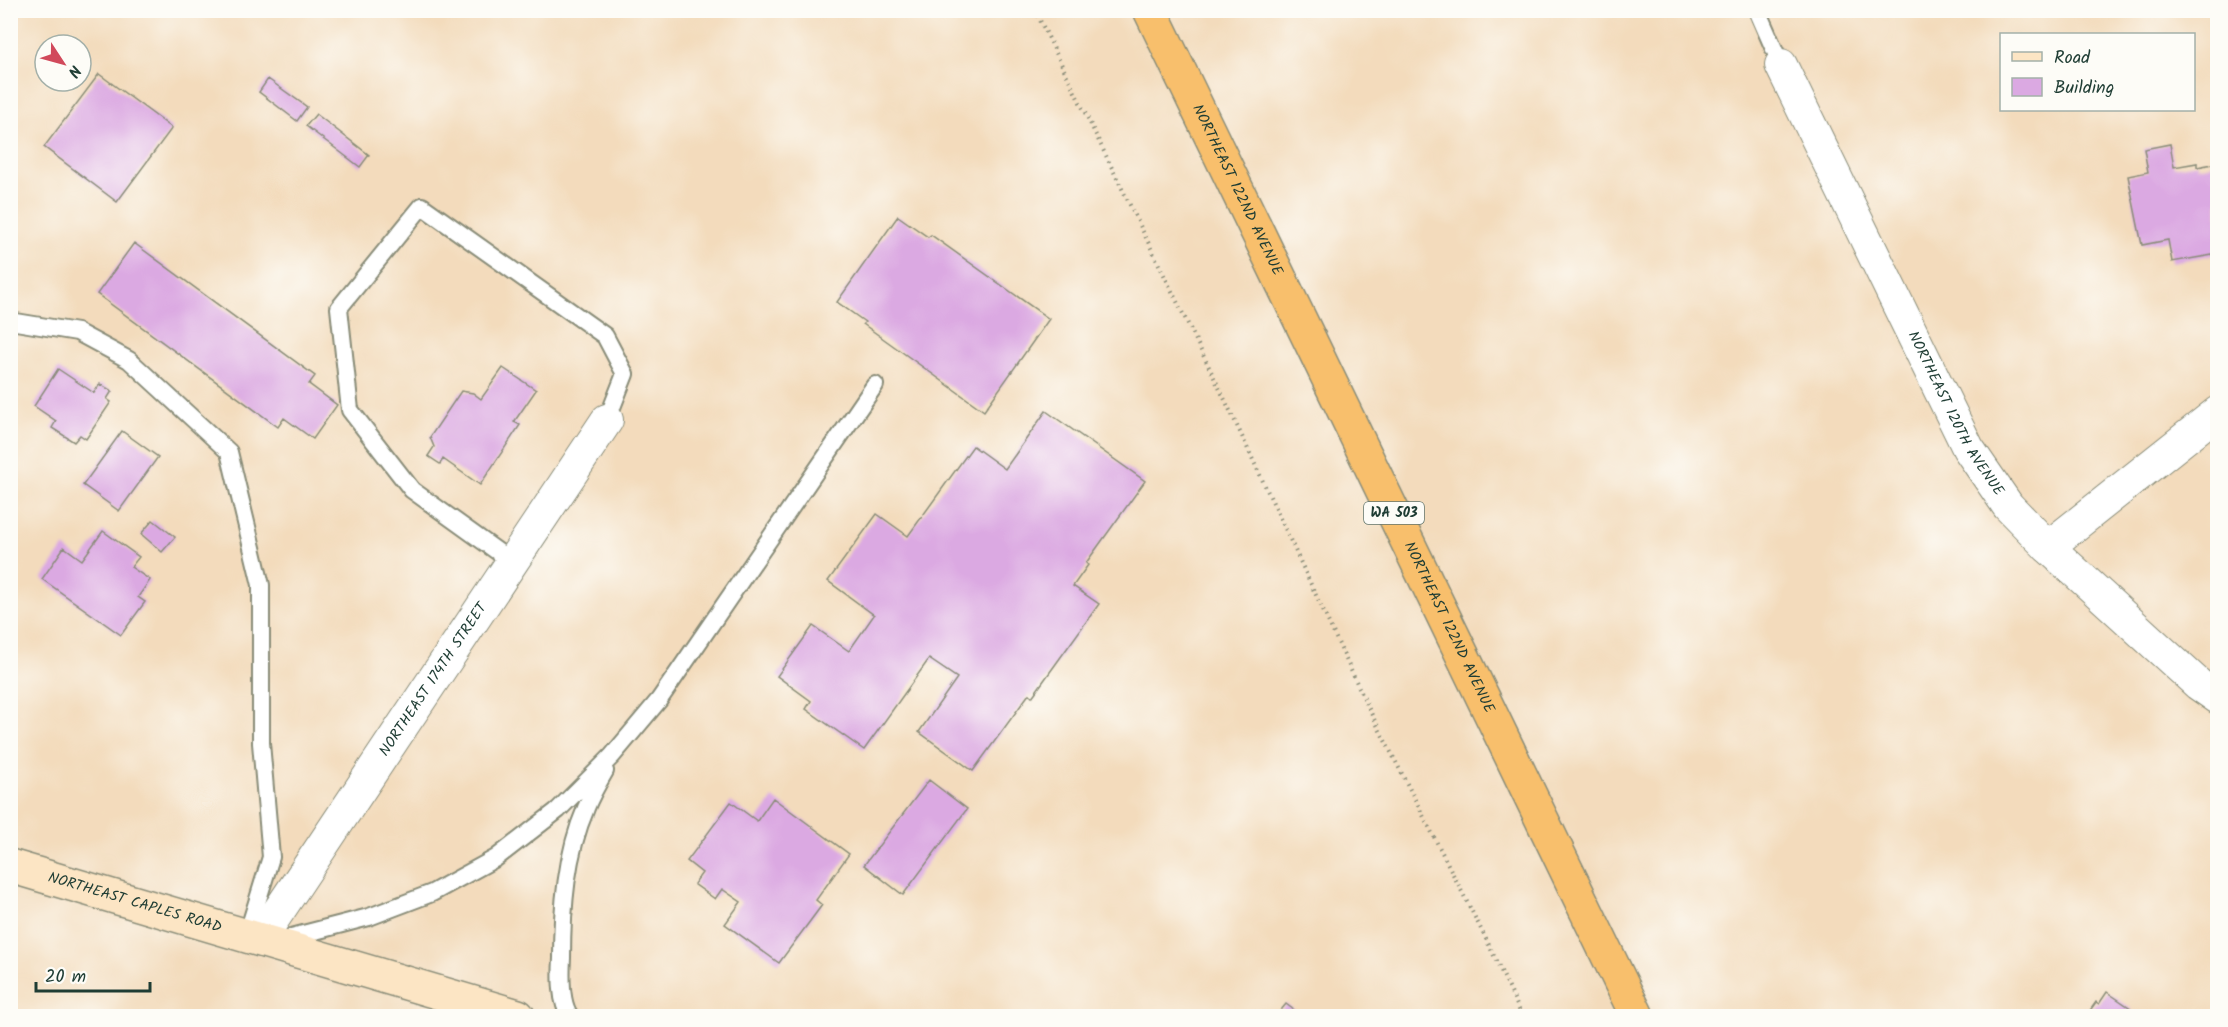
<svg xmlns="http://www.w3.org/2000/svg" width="2228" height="1027" viewBox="0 0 2228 1027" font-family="Kalam,sans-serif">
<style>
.building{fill:#dba9e2}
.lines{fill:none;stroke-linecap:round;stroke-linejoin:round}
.service-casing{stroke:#898c78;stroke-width:20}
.minor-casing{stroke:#898c78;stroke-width:34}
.secondary-casing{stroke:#898c78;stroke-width:36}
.trunk-casing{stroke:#898c78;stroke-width:36}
.path{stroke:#898c78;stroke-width:4;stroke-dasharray:1.5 4.5;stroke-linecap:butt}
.service{stroke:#fff;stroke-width:16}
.minor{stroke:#fff;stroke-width:32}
.secondary{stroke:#fce5c4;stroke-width:33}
.trunk{stroke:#f8bf6c;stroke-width:33}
.labels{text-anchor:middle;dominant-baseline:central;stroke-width:4.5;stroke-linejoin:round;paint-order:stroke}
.shield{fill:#fdfcf7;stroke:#62766e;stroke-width:1.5}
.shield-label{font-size:14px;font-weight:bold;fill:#1f3d34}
.street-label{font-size:15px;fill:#1f3d34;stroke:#fdfcf7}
</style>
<rect width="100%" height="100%" fill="#fdfcf7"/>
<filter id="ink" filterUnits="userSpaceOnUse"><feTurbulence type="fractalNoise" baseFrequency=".0167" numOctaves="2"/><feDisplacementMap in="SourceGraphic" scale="12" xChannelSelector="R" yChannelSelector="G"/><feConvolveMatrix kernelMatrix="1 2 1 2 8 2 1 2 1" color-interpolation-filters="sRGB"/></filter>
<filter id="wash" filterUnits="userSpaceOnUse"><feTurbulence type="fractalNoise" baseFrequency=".008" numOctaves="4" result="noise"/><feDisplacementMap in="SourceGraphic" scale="24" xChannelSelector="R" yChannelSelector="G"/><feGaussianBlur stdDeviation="1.35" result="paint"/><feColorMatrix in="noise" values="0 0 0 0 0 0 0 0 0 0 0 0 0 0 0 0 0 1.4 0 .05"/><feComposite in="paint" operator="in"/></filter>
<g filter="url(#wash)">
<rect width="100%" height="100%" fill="#f3dbbc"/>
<g id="blocks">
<path class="building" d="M99 74 172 128 117 202 44 147Z
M268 79 307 107 297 121 259 92Z
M316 114 369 155 360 167 306 126Z
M2170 144 2174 167 2197 163V167L2218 163V254L2172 262 2168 240 2142 245 2128 176 2148 172 2144 149Z
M898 216 928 237 931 235 1049 319 984 411 863 324 865 322 837 302Z
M134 243 315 376 309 384 337 405 313 439 284 418 278 427 97 294Z
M503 368 536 390 514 422 520 425 480 485 443 459 440 464 428 456 434 447 430 437 461 391 473 393 481 399Z
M58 369 94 393 100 384 112 391 107 399 111 402 86 439 80 435 74 442 52 428 56 421 34 406Z
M1046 411 1145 481 1086 563 1088 565 1073 586 1099 604 1032 697 1029 694 973 771 919 732 957 678 929 659 864 750 806 709 811 701 777 676 813 626 849 651 874 615 828 581 877 514 908 536 973 446 1005 469Z
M122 431 158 457 119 511 83 485Z
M153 520 175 537 162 552 141 534Z
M103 531 139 557 131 567 150 580 138 597 145 602 121 635 42 579 64 547 82 560Z
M929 780 967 809 903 895 864 865Z
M773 798 849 854 816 900 822 905 779 963 725 924 741 902 722 889 715 899 694 884 702 873 687 861 731 802 757 821Z
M2107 992 2132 1009 2128 1016H2086L2096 1002 2099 1004Z
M1286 1004 1302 1016H1276Z"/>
</g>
</g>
<g filter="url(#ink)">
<use href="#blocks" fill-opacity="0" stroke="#898c78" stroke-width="1.5"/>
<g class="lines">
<defs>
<path id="service" d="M1757 10 1781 65
M10 321 77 332 129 360 229 452 261 585V743L271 857 247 935
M512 562 412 490 350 410 339 308 422 206 605 336 625 374 607 420
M280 940 369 917 432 893 496 858 558 810 612 756 659 700 875 385
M570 1016C560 1002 561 975 562 958 562 908 566 854 586 808 591 795 598 783 605 771"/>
<g id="minor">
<path id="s1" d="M1781 65 1968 448 2008 506 2048 547 2198 684 2218 698"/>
<path d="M2048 547 2218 412"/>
<path id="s2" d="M260 939 607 420"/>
</g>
<g id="secondary">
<path id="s3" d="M10 866 518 1016"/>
</g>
<g id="trunk">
<path id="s4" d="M1150 10 1637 1016"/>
</g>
</defs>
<use href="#service" class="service-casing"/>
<use href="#minor" class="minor-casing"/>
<use href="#secondary" class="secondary-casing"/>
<use href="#trunk" class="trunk-casing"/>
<path class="path" d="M1035 10 1226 402 1369 709 1488 943 1522 1016"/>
<use href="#service" class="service"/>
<use href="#minor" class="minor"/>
<use href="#secondary" class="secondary"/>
<use href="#trunk" class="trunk"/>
</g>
</g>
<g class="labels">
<rect class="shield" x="1364" y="502" width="60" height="22" rx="4.5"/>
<g class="shield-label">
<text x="1394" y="513">WA 503</text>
</g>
<g class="street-label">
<text stroke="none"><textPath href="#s4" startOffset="200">NORTHEAST 122ND AVENUE</textPath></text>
<text stroke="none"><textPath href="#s1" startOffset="390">NORTHEAST 120TH AVENUE</textPath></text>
<text stroke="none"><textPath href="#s4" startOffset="686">NORTHEAST 122ND AVENUE</textPath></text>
<text stroke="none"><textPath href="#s2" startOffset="312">NORTHEAST 174TH STREET</textPath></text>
<text stroke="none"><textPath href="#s3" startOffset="130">NORTHEAST CAPLES ROAD</textPath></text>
</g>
</g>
<rect width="2228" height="1027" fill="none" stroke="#fdfcf7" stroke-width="36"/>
<rect x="2000" y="33" width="195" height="78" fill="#fdfcf7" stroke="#a4b0a9" stroke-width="1.5"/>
<rect x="2012" y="52" width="30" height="9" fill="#fce5c4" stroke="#a4b0a9" stroke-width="1.5"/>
<text x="2054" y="63" font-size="18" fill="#1f3d34">Road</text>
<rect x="2012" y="78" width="30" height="18" fill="#dba9e2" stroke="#a4b0a9" stroke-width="1.5"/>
<text x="2054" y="93" font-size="18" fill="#1f3d34">Building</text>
<g transform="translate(63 63) rotate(126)"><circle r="28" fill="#fdfcf7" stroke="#a4b0a9" stroke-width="1.5"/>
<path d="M0-4.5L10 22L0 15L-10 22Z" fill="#d1495b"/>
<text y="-9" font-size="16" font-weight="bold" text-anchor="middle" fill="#1f3d34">N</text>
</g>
<path d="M36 982v9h114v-9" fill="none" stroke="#1f3d34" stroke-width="3"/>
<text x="45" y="982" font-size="18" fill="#1f3d34" stroke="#fdfcf7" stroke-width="4.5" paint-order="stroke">20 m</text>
</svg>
